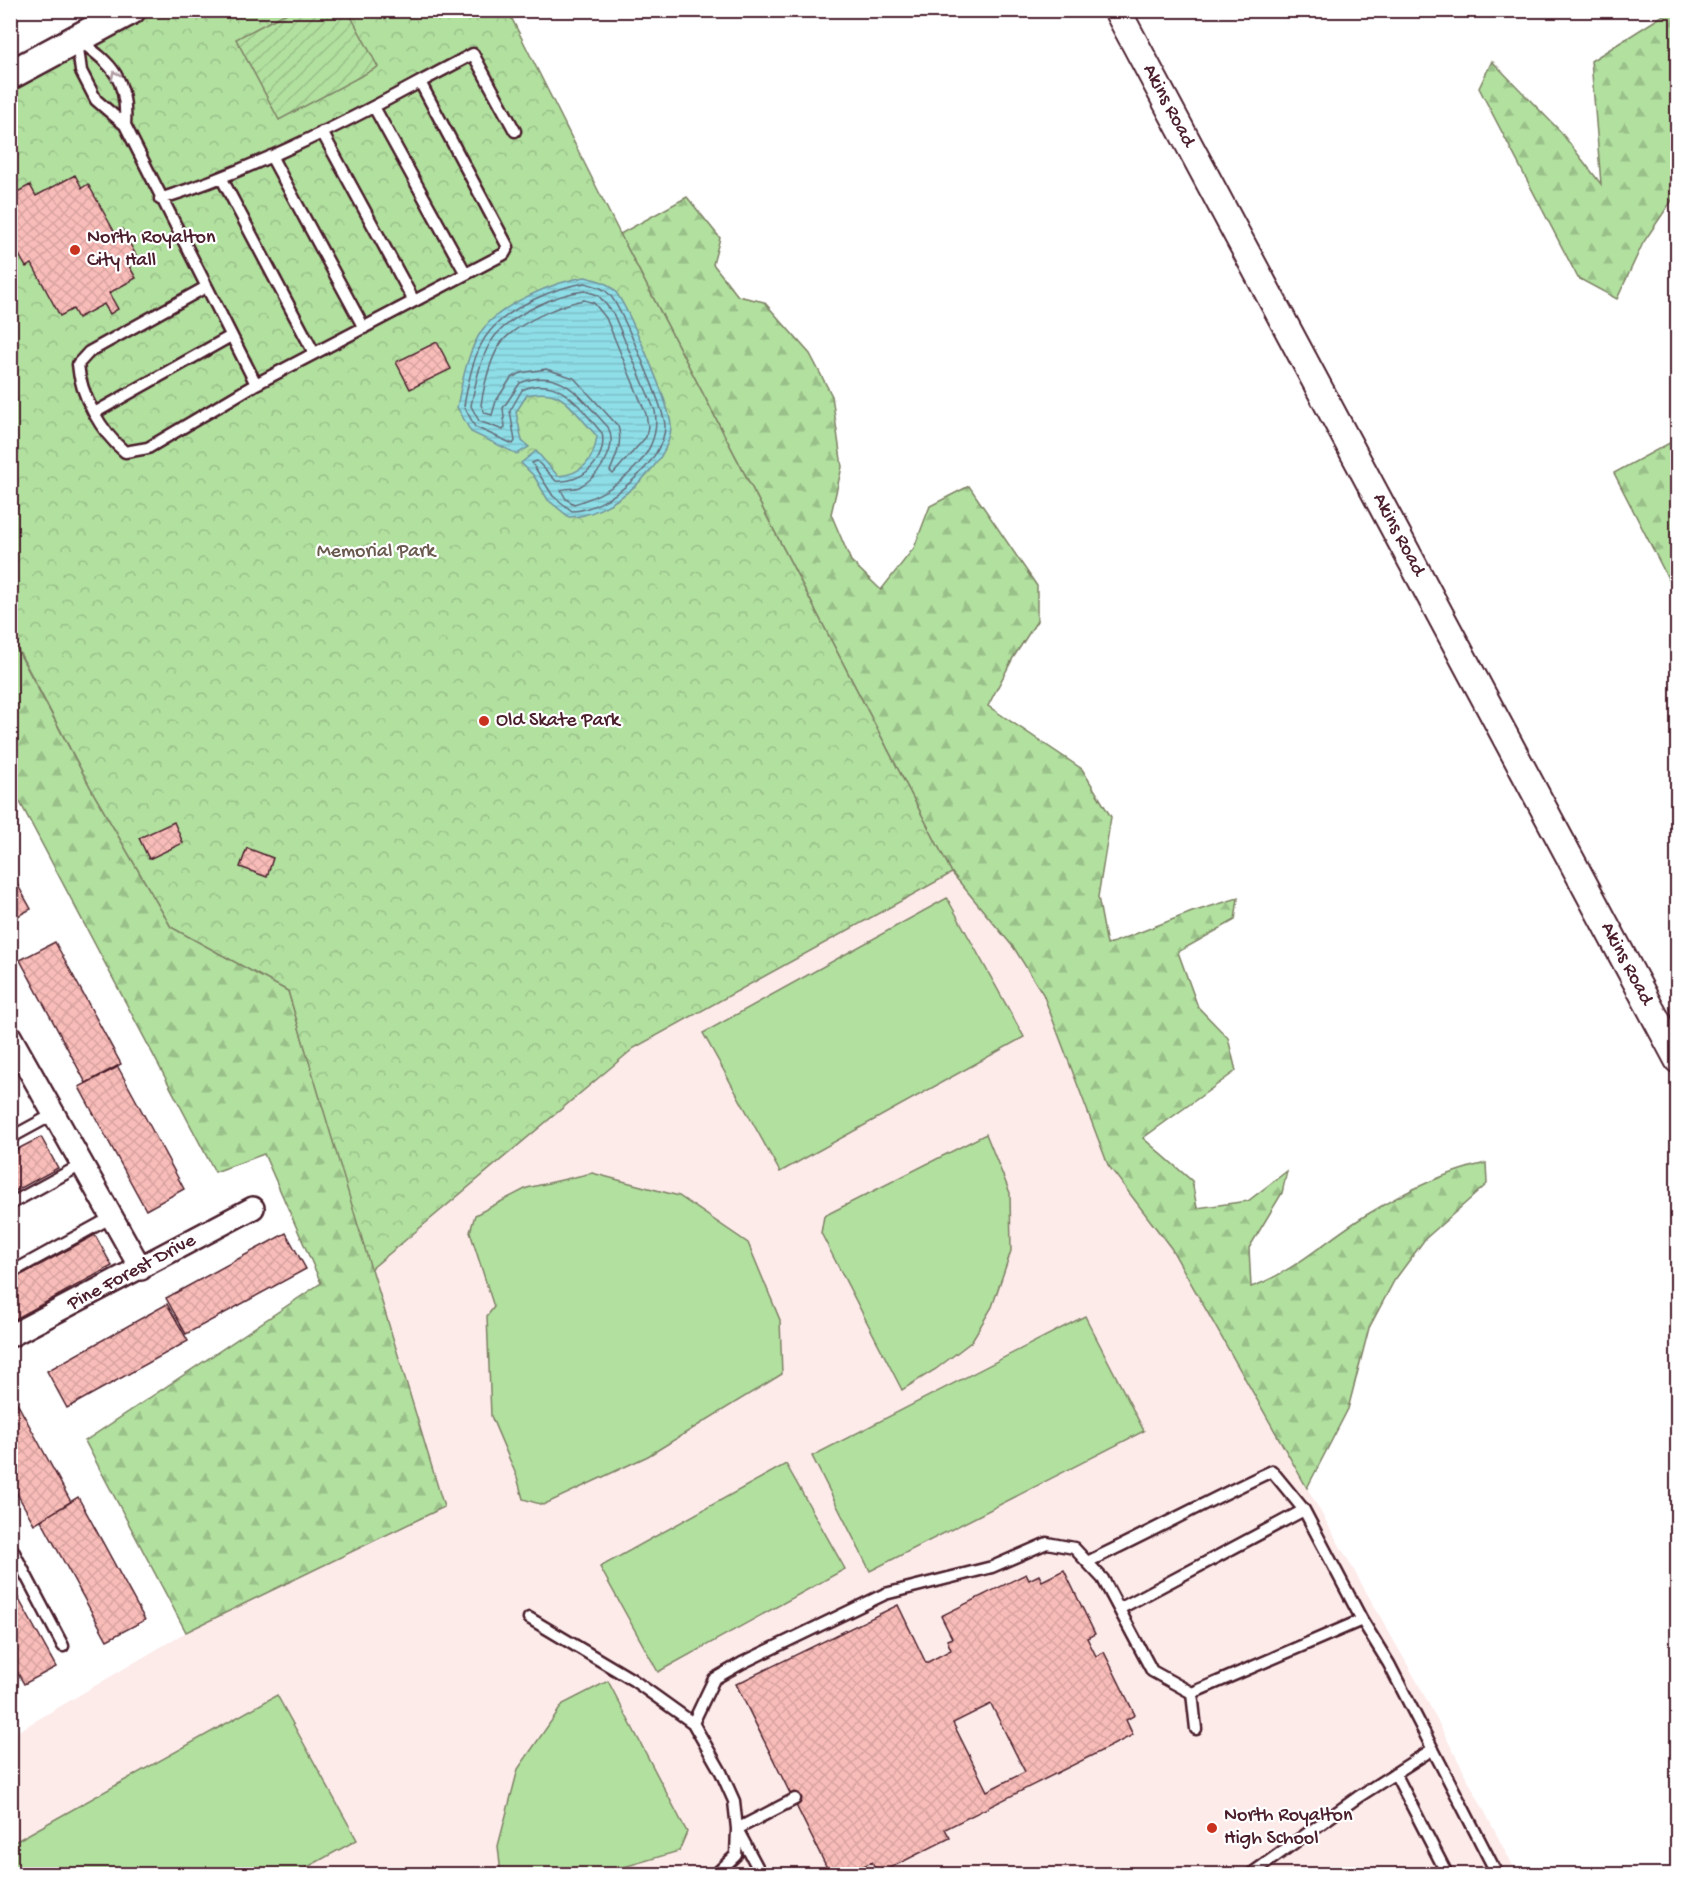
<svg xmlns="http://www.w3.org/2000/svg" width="1688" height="1885" viewBox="0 0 1688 1885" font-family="'Gochi Hand',sans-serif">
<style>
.built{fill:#fdebea}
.grass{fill:#b1e09f;stroke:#7e8065;stroke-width:1.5}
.forest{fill:url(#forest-firs);stroke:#7e8065;stroke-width:1.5}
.park{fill:url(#park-crowns);stroke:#7e8065;stroke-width:1.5}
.garden{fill:url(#garden-furrows);stroke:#7e8065;stroke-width:1.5}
.water{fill:url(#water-rules);stroke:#73929c;stroke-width:1.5}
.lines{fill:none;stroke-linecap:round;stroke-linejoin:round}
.shore{stroke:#656b77;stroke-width:1.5}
.building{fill:url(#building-cross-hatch);stroke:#4a1f2b;stroke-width:1.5;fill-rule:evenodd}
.service-casing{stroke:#4a1f2b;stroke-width:15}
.minor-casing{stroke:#4a1f2b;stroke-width:26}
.tertiary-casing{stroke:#4a1f2b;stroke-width:30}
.secondary-casing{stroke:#4a1f2b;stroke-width:33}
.service{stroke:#fff;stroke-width:10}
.minor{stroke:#fff;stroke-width:21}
.tertiary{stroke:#fff;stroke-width:26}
.secondary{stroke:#fff;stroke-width:28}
.oneway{stroke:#ae9aa0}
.poi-dot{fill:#c8321e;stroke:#fff;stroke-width:2}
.labels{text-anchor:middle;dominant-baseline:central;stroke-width:4.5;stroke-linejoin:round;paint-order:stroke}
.street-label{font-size:20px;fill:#4a1f2b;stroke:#fff}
.poi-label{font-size:20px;fill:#4a1f2b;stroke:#fff;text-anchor:start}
.park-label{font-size:20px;fill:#69594e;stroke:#fff}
</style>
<defs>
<pattern id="forest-firs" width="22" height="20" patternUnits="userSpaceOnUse" patternTransform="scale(1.5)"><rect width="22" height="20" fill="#b1e09f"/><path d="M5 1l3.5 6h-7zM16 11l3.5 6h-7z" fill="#9ac089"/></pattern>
<pattern id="park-crowns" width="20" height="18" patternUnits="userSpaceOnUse" patternTransform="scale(1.5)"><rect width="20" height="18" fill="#b1e09f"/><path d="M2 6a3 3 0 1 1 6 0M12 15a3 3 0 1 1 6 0" fill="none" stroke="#9ac089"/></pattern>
<pattern id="garden-furrows" width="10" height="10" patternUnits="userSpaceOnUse" patternTransform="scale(1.5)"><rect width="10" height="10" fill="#b1e09f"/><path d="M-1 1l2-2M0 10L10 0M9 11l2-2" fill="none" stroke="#9ac089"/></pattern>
<pattern id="water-rules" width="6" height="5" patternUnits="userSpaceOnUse" patternTransform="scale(1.5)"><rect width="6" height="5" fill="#8edee8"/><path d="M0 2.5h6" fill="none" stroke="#7cbec7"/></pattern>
<pattern id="building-cross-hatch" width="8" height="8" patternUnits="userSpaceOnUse" patternTransform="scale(1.5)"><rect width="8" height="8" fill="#f9bdb9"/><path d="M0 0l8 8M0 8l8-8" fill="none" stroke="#d7a29f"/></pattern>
</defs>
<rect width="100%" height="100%" fill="#fff"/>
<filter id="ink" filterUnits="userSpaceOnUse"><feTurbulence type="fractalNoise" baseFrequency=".0167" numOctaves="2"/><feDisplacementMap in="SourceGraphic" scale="12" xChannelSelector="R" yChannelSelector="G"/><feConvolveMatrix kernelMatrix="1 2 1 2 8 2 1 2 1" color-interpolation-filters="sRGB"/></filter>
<g filter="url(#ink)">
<path class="built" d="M952 873 1014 948 1043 994 1108 1165 1171 1248 1419 1685 1517 1874H11L10 1736 186 1632 443 1507 371 1269 634 1048Z"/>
<path class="grass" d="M947 898 1024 1037 780 1172 703 1033Z
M986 1134 1010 1193 1011 1251 992 1307 971 1342 936 1369 902 1390 821 1233 824 1216Z
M592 1173 679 1196 748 1243 780 1320 782 1374 648 1456 543 1505 523 1499 517 1477 491 1416 487 1316 494 1307 470 1232 475 1215 527 1188Z
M1085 1316 1144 1431 870 1571 812 1456Z
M786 1464 845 1569 658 1672 600 1567Z
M608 1681 687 1832 679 1851 600 1874H501L498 1846 518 1769 563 1704Z
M277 1695 357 1840 295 1874H11V1844Z"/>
<path class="forest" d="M1670 11H1678L1677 193 1643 243 1617 299 1578 278 1479 88 1492 61 1560 131 1601 184 1591 61Z
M687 197 720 238 713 264 738 296 764 302 810 354 832 396 842 467 831 514 851 561 881 590 914 548 930 506 969 486 1037 586V621L1013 658 988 706 1082 769 1111 817 1098 897 1107 945 1192 912 1238 898 1235 920 1178 952 1198 1007 1228 1038 1236 1071 1143 1138 1192 1181 1197 1208 1248 1201 1287 1171 1282 1193 1249 1248 1251 1287C1295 1272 1329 1237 1368 1214 1404 1192 1445 1172 1486 1163L1487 1184 1425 1239 1394 1281 1369 1328 1348 1409 1307 1488 1171 1248 1108 1165 1043 994 1014 948 952 873 620 234Z
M1677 439 1678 593 1676 594 1614 473Z
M10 636 95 796 171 927 288 991 444 1507 186 1632 85 1441 321 1283 264 1154 215 1172 11 785Z"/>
<path class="park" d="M153 11H508L620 234 952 873 634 1048 371 1269 288 991 171 927 95 796 11 636 10 88Z"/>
<path class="garden" d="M290 11H348L378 67 279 120 236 39Z"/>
<path class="water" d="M585 277C596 280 606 281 614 290 627 304 670 406 671 425 672 465 607 518 569 517L548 500 534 476 521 463 536 451 558 476C583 474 594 460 597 436 572 411 565 386 527 395L516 412 522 441 529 447 517 454 471 432 457 407C462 382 468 349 483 329 503 303 554 282 585 277Z"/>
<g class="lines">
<path class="shore" d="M585 283C595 286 603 287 610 295 621 308 665 410 665 426 665 461 606 511 572 511L553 496 532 463 537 461 556 481C581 484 608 460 602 433 580 408 559 373 522 390L510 411 515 441 513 444 475 427 464 406C468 383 474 349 490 331 512 306 553 288 585 283Z
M585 291 598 295 613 313 655 411C663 457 614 492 574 504L566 499 561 490C566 488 574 489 579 487 598 477 619 449 608 427 582 400 562 365 520 383L503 408 505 427 503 430 479 421 471 406C475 385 481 353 495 336 515 313 556 294 585 291Z
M584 300 594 303 606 318 646 414 648 426 646 437 613 474 610 471C616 457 623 442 618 426L574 378 546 369 521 373 511 378 496 401 492 415 485 413 481 405C484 386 490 359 501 343 516 324 561 304 584 300Z"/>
</g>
<path class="building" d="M75 175 82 188 88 184 115 233 122 229 139 261 129 266 136 278 109 293 118 309 110 314 104 304 78 318 73 309 60 316 32 264 26 267 10 239V196L30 185 36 196Z
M437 342 451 369 410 389 396 362Z
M174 822 183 843 149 859 139 838Z
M247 848 273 858 267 877 240 867Z
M10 871 31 909 10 920Z
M55 942 121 1064 86 1083 20 960Z
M118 1067 184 1189 146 1210 79 1087Z
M41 1137 58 1168 10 1194V1153Z
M286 1233 306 1269 186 1334 166 1298Z
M95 1235 112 1266 10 1322V1281Z
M167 1304 188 1341 67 1408 47 1371Z
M10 1390 71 1502 34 1524 10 1481Z
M78 1497 145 1620 107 1640 41 1520Z
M1064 1570 1095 1634 1087 1638 1096 1656 1104 1652 1135 1715 1126 1720 1133 1735 945 1829 950 1838 878 1874 872 1862 846 1874H830L736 1684 898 1605 926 1663 951 1650 947 1640 952 1638 941 1616 1026 1574 1029 1580 1039 1575 1042 1581ZM991 1704 1025 1772 987 1791 953 1723Z
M10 1583 56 1667 24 1684 10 1659Z"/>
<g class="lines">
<defs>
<path id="service" d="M78 40C113 64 128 80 125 125
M77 41 81 71 96 100 125 125 256 384 504 254 508 247 420 82C337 127 251 170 160 199
M420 82 473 54 515 131
M374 107 466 274
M322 132 414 301
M271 156 364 328
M222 179 314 353
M206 287 89 352 78 364C80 395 102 433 125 452L148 448 256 384
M96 412 231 336
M10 1138 54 1114
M10 1204 83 1164
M10 1273 112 1217
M10 1545 63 1646
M1087 1562C1149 1533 1209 1500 1272 1471L1304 1510 1362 1620
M1119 1609 1304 1510
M529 1618 633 1680 693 1723 721 1772 734 1801 737 1829 736 1855 716 1874
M1192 1693 1196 1729
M693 1723 714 1679 742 1663 885 1594 992 1567 1047 1543 1074 1548 1103 1579 1152 1671 1192 1693 1362 1620 1389 1664 1497 1874
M1395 1773 1447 1874
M761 1874 737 1829 795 1799
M1251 1874 1358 1797 1433 1749"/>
<path id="minor" d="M10 1036 141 1269
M10 1336 253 1208"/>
<path id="tertiary" d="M1117 10 1678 1060"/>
<path id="secondary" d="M10 75 131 10"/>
</defs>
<use href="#service" class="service-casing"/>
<use href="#minor" class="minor-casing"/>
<use href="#tertiary" class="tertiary-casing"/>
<use href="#secondary" class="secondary-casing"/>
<use href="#service" class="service"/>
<use href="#minor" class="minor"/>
<use href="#tertiary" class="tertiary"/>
<use href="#secondary" class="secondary"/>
</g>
<defs><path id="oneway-chevron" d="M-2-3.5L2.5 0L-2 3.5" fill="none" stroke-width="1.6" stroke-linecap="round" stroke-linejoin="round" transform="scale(1.5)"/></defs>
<use class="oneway" href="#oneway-chevron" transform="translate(115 75) rotate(-117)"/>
</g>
<g class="poi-dot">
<circle cx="75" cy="250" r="6"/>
<circle cx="484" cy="721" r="6"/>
<circle cx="1212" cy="1828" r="6"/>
</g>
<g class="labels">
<g class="street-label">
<text transform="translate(1168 106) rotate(62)">Akins Road</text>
<text transform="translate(1398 535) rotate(62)">Akins Road</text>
<text transform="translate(1626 964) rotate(62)">Akins Road</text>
<text transform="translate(132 1273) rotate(-28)">Pine Forest Drive</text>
</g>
<g class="poi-label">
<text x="87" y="238">North Royalton<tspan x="87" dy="23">City Hall</tspan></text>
<text x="496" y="721">Old Skate Park</text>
<text x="1224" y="1816">North Royalton<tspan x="1224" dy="23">High School</tspan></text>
</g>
<g class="park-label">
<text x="376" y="552">Memorial Park</text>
</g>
</g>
<rect width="1688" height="1885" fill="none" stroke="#fff" stroke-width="36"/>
<rect x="18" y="18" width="1652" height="1849" fill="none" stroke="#4a1f2b" stroke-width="2" filter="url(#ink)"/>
</svg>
